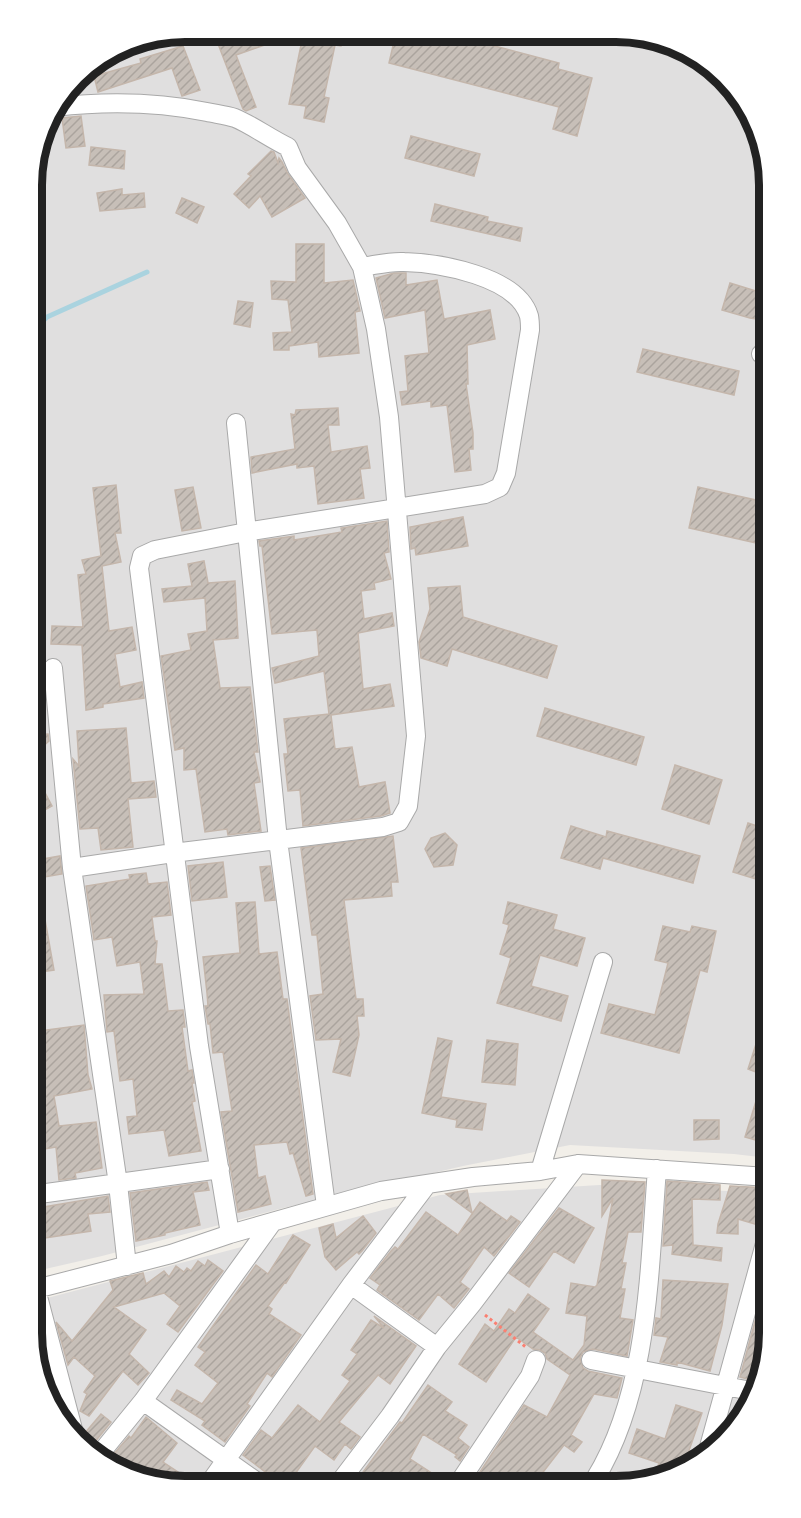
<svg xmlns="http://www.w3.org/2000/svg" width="801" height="1518" viewBox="0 0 801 1518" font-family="'Work Sans',sans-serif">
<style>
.residential{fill:#e0dfdf}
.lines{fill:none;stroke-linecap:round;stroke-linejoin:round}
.stream{stroke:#aad3df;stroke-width:5}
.building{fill:url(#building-hatch);stroke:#c4b6ab;stroke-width:1.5}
.minor-casing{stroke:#a9a9a9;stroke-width:20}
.path{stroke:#fa8072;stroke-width:3;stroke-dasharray:3 3;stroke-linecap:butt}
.minor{stroke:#fff;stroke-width:18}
.rim{fill:none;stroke:#222;stroke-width:8}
</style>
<defs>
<pattern id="building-hatch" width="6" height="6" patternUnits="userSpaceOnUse" patternTransform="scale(1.5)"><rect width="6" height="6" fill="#c7bfb8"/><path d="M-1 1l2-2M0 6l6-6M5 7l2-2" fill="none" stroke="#aba49e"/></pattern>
</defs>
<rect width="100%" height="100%" fill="#f2efe9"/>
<path class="residential" d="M185 32 645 34 717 70 761 136 769 185V1158L734 1154 570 1145 463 1166 283 1208 102 1256 32 1272 33 166 48 117 84 70 127 43Z
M599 1185 769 1193V1343L737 1427 665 1478 165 1485 84 1449 40 1382 32 1333V1302L440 1195Z"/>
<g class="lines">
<path class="stream" d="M33 331 47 317 147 272"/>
</g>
<path class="building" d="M226 32H295L296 34 236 55 256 107 246 111 243 109 215 36Z
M306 32 345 33 341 46 335 45 324 97 329 98 324 122 304 118 306 106 289 104 302 40 313 42 314 39 305 37Z
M396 33H446L559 63 558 69 592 78 577 136 553 129 559 107 389 63Z
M183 46 200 90 182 96 172 68 98 92 94 76 141 63 140 59Z
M81 116 85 146 66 148 62 118Z
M411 136 480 154 474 176 405 158Z
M91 147 125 151 124 169 89 165Z
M271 151 274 152 278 163 279 158 282 162 288 174 305 198 272 217 260 196 249 208 234 194 251 176 248 174Z
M122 189V195L144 193 145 207 100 211 97 193Z
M182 198 204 207 197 223 176 213Z
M435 204 488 217 487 221 522 228 520 241 431 221Z
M296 244H324V283L353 280 360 311 355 312 359 353 319 357 318 342 289 346V350H274L273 333 292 332 288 300 272 299 271 281 296 282Z
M394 273H406V285L437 280 444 319 490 310 495 339 467 345 468 384H466L473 433V449H469L471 470 455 472 447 405 431 407V401L402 405 400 392 408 391 405 356 429 353 425 310 385 318 376 278Z
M730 283 769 295V321L750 318 722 310Z
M238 301 253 303 250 327 234 324Z
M643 349 739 371 734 395 637 372Z
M338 408 339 425H328L331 452 367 446 370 468 360 469 364 498 318 504 314 466 297 468V464L252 473 251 457 295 449 291 414 295 415 296 410Z
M116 485 121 533H115L121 562 102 566 109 631 132 627 136 650 115 654 120 687 142 682 144 698 103 704V707L86 710 82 645 51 644 52 626 83 627 78 575 86 574 82 560 101 556 93 488Z
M193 487 201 528 182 531 175 490Z
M698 487 769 503 761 544 689 528Z
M463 517 468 546 416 555 415 548 411 549 410 527Z
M387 521 389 552 384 553 391 579 374 583 375 589 361 591 364 619 392 613 394 626 358 633 363 689 390 684 394 706 331 715 335 749 352 747 359 787 385 782 390 813 381 816 303 826 300 790 288 791 284 754H288L284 719 329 714 324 671 275 683 272 668 319 656 317 630 272 634 262 546H260L259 541 294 536V540L342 532 341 528Z
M204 561 208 583 235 581 238 638 213 640 220 688 250 687 258 752H254L260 782 254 783 261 831 228 835 227 829 205 832 196 769 184 770V748L175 750 161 656 191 650 188 634 207 631 205 598 164 602 162 589 192 586 188 564Z
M460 586 463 617 557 646 547 678 452 649 447 666 421 658 419 642 430 609 428 588Z
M545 708 644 737 636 765 537 736Z
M126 728 131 783 154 781 156 797 128 799 133 847 101 850 98 828 80 829 73 759 79 766 77 731Z
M48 734 49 741 32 756V735Z
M675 765 722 780 709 824 662 809Z
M32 768 52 806 41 812 38 808 32 811Z
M748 823 769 830V883L733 872Z
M571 826 606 837 607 831 700 856 693 883 603 858 600 869 561 858Z
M445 833 457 845 453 865 434 867 425 849 431 838Z
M393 836 398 882H391L392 896 344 900 356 999H363L364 1016H357L359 1035 350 1076 333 1072 341 1039 316 1040 310 996 323 994 317 935H312L301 848Z
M60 856 62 874 32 879V861Z
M223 862 227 897 192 901 188 866Z
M270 866 275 900 265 901 260 867Z
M146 873 148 884 167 882 171 915 152 917 155 941H157L155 964H162L168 1011 183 1010 185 1027H182L188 1071 192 1070 194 1083H192L195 1101 192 1102 201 1151 169 1156 164 1130 129 1134 127 1117 137 1116 133 1079 120 1081 114 1031 107 1032 104 995 144 994 140 962 117 966 112 937 94 940 86 886 130 879 129 875Z
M255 902 259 954 277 952 283 999H287L313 1194 306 1196 293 1153 290 1154 287 1142 254 1145 258 1178 265 1176 271 1204 238 1212 221 1112 232 1111 223 1052 213 1053 210 1024H208L205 1006H208L207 993 203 957 240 953 236 903Z
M508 902 557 915 553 929 585 938 577 966 540 955 531 986 568 996 561 1021 497 1003 511 958 500 954 509 925 503 923Z
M44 914 54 970 34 973 32 956V916Z
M663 926 690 932 692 926 716 931 707 972 700 970 679 1053 601 1033 609 1004 655 1015 668 963 655 960Z
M84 1025 88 1075 92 1089 54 1096 59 1126 96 1122 102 1168 75 1173 76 1178 59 1180 56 1147 32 1151V1083H35L32 1062V1032Z
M438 1038 452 1041 441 1097 486 1104 482 1130 456 1127 457 1120 422 1113Z
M487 1040 518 1044 515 1085 482 1082Z
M757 1041 769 1045V1144L745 1137 764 1075 748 1069Z
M694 1120H719V1139L694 1140Z
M602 1180 645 1182 641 1232H628L622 1263H626L621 1289H625L620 1318 633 1320 627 1356 593 1349 583 1352 580 1358 583 1368 588 1371 622 1378 617 1398 594 1394 571 1435 582 1442 574 1452 564 1445 537 1480 487 1481 478 1475 524 1405 547 1417 570 1375 547 1359 545 1353 540 1350 533 1349 516 1337 486 1382 459 1364 485 1324 494 1331 509 1309 515 1313 528 1294 549 1309 533 1332 573 1360 584 1345 587 1316 566 1313 571 1283 595 1287 597 1285 613 1198 602 1216Z
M667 1181 720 1185V1200L692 1199 693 1245 722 1248 721 1261 672 1254 673 1245 663 1246Z
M207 1182 209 1190 193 1192 200 1225 165 1233V1235L136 1241 130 1193Z
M730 1186 769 1188V1208L766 1218 758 1225 738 1219V1234L717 1233 718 1224Z
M467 1190 472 1213 446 1194Z
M108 1196 110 1212 88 1214 91 1231 32 1240V1209Z
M480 1202 507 1221 511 1216 520 1222 494 1256 484 1247 460 1282 469 1289 454 1308 438 1294 419 1320 377 1290 380 1285 370 1278 391 1251 395 1247 398 1249 426 1212 458 1235Z
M559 1208 594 1228 574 1263 554 1251 529 1287 509 1273Z
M363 1216 376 1233 362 1251 359 1254 357 1252 336 1270 325 1257 319 1228 333 1224 336 1238Z
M293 1235 310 1245 286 1283 285 1282 268 1306 272 1309 269 1314 301 1335 272 1377 267 1373 247 1404 250 1406 225 1442 202 1425 205 1421 171 1400 177 1390 202 1404 218 1383 195 1365 205 1352 198 1347 256 1265 268 1274Z
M208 1260 223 1271 178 1332 167 1324 180 1306 164 1293 114 1307 146 1330 129 1354 149 1373 138 1385 123 1371 89 1416 80 1411 87 1394 84 1392 95 1376 74 1357 68 1365 56 1322 72 1341 113 1290 110 1281 143 1273 146 1284 164 1271 169 1277 176 1266 184 1272 187 1268 191 1271 198 1261 205 1266Z
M663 1280 728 1284 722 1325 710 1371 677 1362V1365L660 1362 668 1337 654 1335 656 1318 661 1319Z
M757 1314 769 1317V1343L755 1381 740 1377Z
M374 1316 416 1346 390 1384 378 1375 339 1422 360 1437 351 1449 345 1444 334 1460 315 1446 295 1474 308 1483 281 1484 243 1455 261 1430 272 1438 298 1405 320 1422 350 1381 342 1375 357 1354 351 1350 371 1320 384 1328Z
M32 1323H33L45 1367 38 1370Z
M428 1385 452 1402 445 1411 467 1425 458 1438 469 1447 460 1461 455 1457 457 1455 423 1434 410 1459 444 1481 355 1483 400 1422 402 1423Z
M676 1405 702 1413 684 1465 665 1478 654 1479 659 1463 629 1453 637 1429 665 1439Z
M101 1414 111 1422 90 1448 82 1441 85 1433Z
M146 1417 177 1443 163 1462 178 1472 169 1485H164L109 1460 129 1436 131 1438Z"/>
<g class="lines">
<defs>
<path id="minor" d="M55 107C107 101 157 102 207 112 216 114 226 115 235 118 250 124 271 139 288 147L297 168 337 223 362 267 376 329 389 417 416 736 408 806 399 822 383 827 173 853 72 868
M761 354 769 355
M236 423 278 840 326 1206
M53 668 72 868 118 1184 127 1266
M540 1171 603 962
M32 1195 220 1169
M230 1234 199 1046 139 568 142 556 155 550 246 532 485 494 500 487 506 473 530 330C530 326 530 321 529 316 517 276 439 263 404 262 390 261 376 265 362 267
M351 1285 437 1347
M36 1289 74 1433
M32 1290 171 1254 230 1234 381 1191 473 1177 540 1171 578 1164 769 1177
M591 1360 751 1391
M143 1401 260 1484
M709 1447 769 1229
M99 1455 143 1401 272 1223
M595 1479C649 1391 649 1270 657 1169
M460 1481 530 1376 536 1360
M339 1483 390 1416 437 1347 472 1304 578 1164
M208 1485 351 1285 426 1186"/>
</defs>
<use href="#minor" class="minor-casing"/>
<path class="path" d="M485 1315 527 1348"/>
<use href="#minor" class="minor"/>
</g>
<path d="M0 0H801V1518H0ZM185 42H616A143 143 0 0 1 759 185V1333A143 143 0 0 1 616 1476H185A143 143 0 0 1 42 1333V185A143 143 0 0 1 185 42Z" fill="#fff" fill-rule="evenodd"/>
<path class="rim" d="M185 42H616A143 143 0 0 1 759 185V1333A143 143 0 0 1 616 1476H185A143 143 0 0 1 42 1333V185A143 143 0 0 1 185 42Z"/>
</svg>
